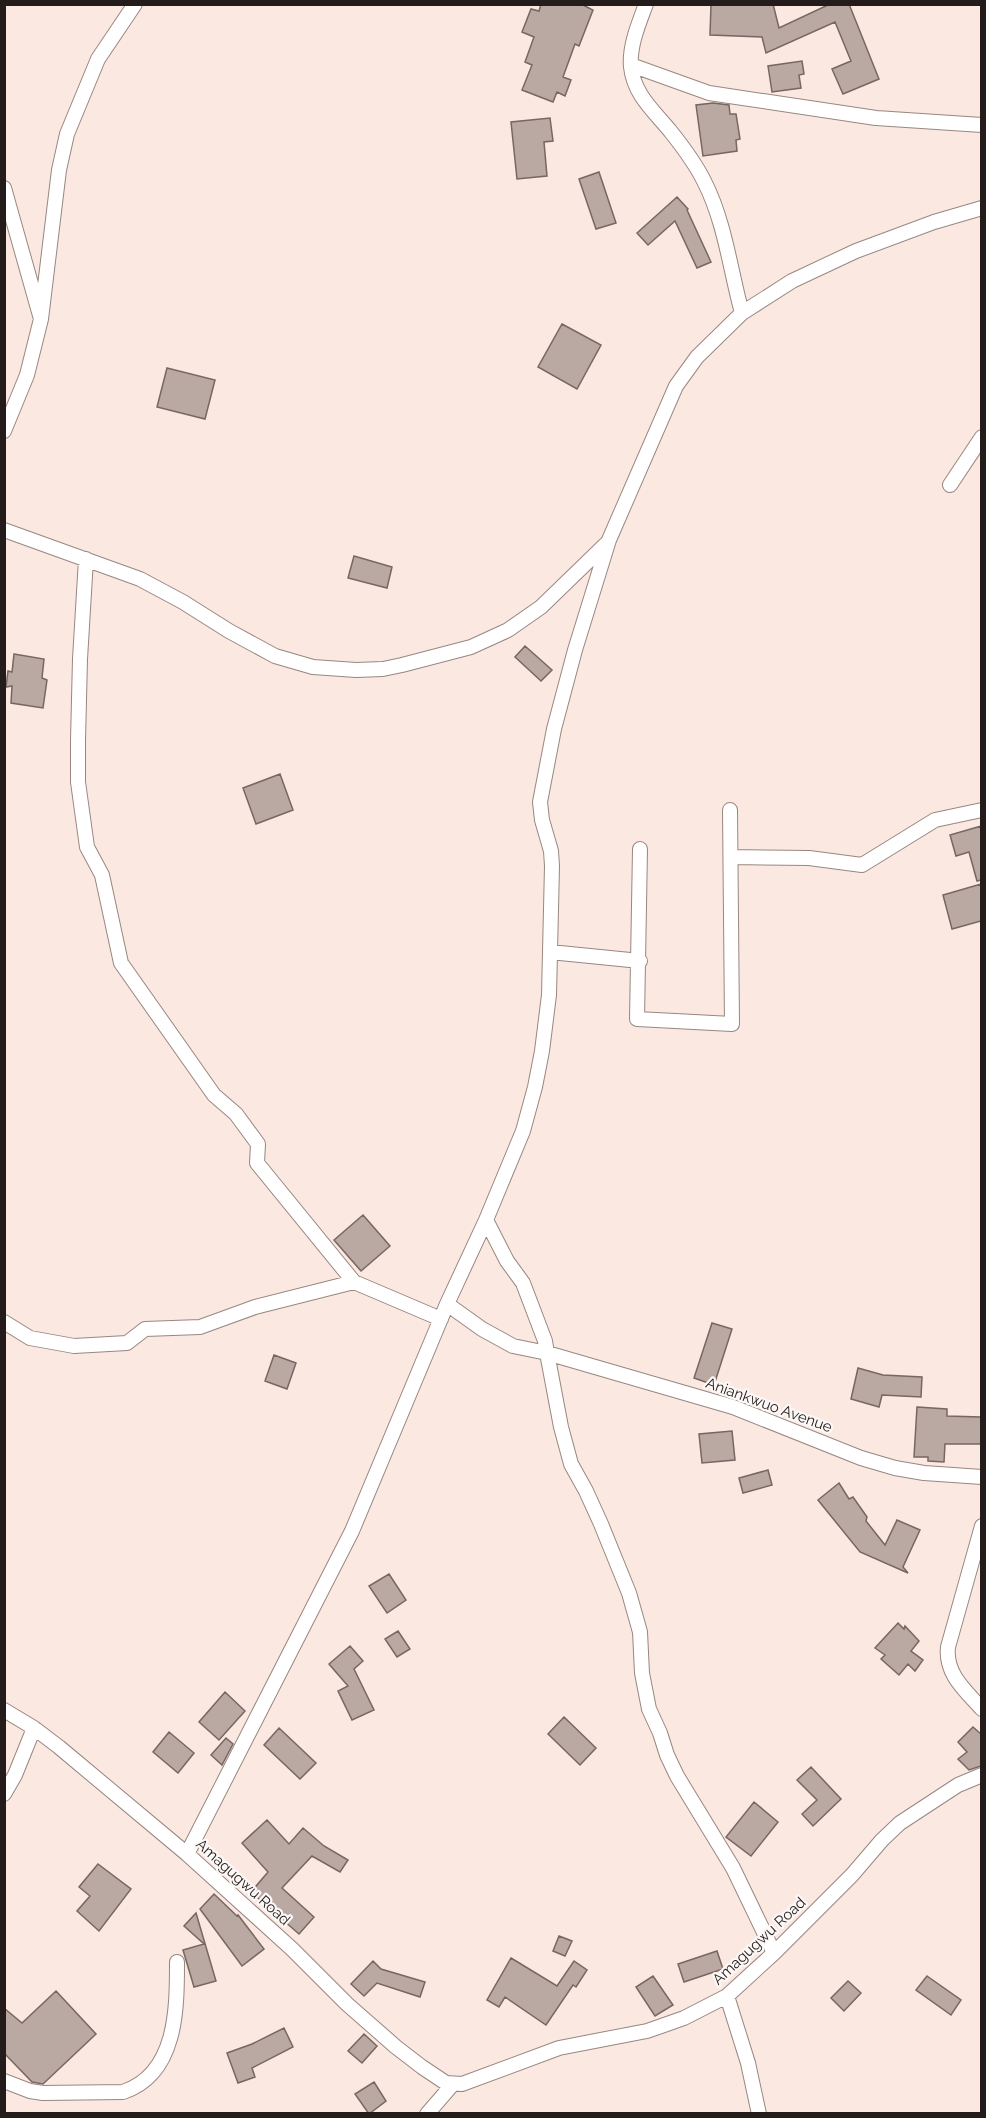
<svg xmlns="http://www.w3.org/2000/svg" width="986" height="2118" viewBox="0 0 986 2118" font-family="Raleway,sans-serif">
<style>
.building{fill:#baa8a2;stroke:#776661;stroke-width:1.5}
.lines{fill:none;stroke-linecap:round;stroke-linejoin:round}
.street-casing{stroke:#988781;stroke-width:16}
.street{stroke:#fff;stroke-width:14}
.labels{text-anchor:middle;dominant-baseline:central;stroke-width:4.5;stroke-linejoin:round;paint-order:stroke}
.street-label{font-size:15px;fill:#231c1a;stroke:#fcf8f7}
</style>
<rect width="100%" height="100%" fill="#fbe8e1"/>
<path class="building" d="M541 4H581L593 10 579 46 575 44 563 77 571 80 565 96 557 92 553 102 522 90 532 65 525 62 534 37 522 32 531 9 539 11Z
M773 4 779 28 830 4H849L879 79 843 94 832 69 851 61 835 22 766 53 762 37 710 35 711 5Z
M802 61 804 74 799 75 801 88 772 92 768 66Z
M713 103 729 105 730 114H736L740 139 736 140 737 151 703 156 696 105Z
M550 118 553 141 544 142 547 176 517 179 511 122Z
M599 172 616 223 596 229 579 179Z
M677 197 688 209 687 210 711 262 697 268 675 221 648 245 637 233Z
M562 324 601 345 577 389 538 367Z
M167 368 215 380 205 419 157 407Z
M354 556 392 567 387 588 348 578Z
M525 646 552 670 541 681 515 657Z
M14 654 44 659 42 678 47 680 43 708 11 703 12 686 6 687 8 671 12 672Z
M280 774 293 810 256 824 243 788Z
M981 826V880L977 881 969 852 956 856 950 835Z
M981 884V921L952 929 943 895Z
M363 1215 390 1246 361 1271 334 1240Z
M712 1323 732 1329 714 1385 694 1378Z
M274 1355 296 1363 287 1389 265 1381Z
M858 1368 883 1375 922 1377 921 1397 882 1395 879 1407 851 1399Z
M917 1407 947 1409V1416L981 1417V1444H945L944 1462 928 1461V1457H914Z
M732 1431 735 1460 702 1463 699 1434Z
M768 1470 772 1485 743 1493 739 1478Z
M839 1483 849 1499 853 1497 867 1517 866 1521 885 1545 897 1520 920 1530 903 1567 908 1573 860 1552 818 1500Z
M389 1574 406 1600 387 1613 369 1586Z
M898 1623 904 1629 905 1626 919 1641 911 1651 923 1660 915 1671 908 1664 899 1675 881 1659 885 1655 875 1648Z
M398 1631 410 1649 397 1657 385 1639Z
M350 1646 363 1661 354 1669 374 1710 352 1720 338 1691 348 1686 329 1664Z
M225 1692 245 1711 219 1740 199 1722Z
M564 1717 596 1748 580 1765 548 1734Z
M973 1727 981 1734V1766L969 1770 958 1759 967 1752 958 1742Z
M279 1728 316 1763 300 1779 264 1745Z
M169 1732 194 1753 178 1773 153 1752Z
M226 1738 233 1744 222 1765 211 1755Z
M811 1767 841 1799 813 1826 802 1814 817 1800 797 1780Z
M754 1802 778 1822 751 1856 726 1837Z
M267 1820 289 1844 303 1828 324 1846 348 1860 340 1872 312 1856 282 1888 314 1917 299 1934 251 1892 268 1872 242 1843Z
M98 1864 131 1889 99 1931 77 1911 90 1896 79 1887Z
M214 1894 237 1916 238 1915 264 1949 242 1966 200 1909Z
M196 1913 216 1981 194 1987 183 1950 204 1944 184 1926Z
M559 1936 572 1941 565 1956 553 1951Z
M717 1951 723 1969 684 1982 678 1964Z
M511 1958 557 1986 574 1961 587 1970 576 1987 573 1985 546 2025 505 1997 499 2007 487 2000Z
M373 1961 381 1969 425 1982 420 1997 377 1983 364 1996 351 1984Z
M653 1976 673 2005 655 2016 636 1987Z
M927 1976 961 2000 951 2015 916 1990Z
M848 1981 861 1993 844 2011 831 1998Z
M56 1991 96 2034 43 2084 32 2082 4 2053V2008L22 2023Z
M284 2028 293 2047 252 2068 255 2077 238 2083 227 2053 252 2044Z
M364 2034 377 2046 362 2063 348 2051Z
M374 2082 386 2101 369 2114 355 2094Z"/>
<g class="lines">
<defs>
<path id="street" d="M646 4C639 23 629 46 631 67 634 95 654 111 671 132 683 147 695 163 704 181 725 222 730 269 742 313
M631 65 709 93 876 118 982 125
M4 188 41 319 27 375 4 431
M41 319 59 170 67 134 98 59 135 4
M950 485 982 437
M4 530 140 579 183 602 229 631 275 656 313 667 356 670 383 669 402 665 471 647 508 630 541 607 607 543
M86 559 80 659 78 740V782L87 847 102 875 121 963 214 1095 236 1114 258 1144 257 1163 354 1282
M640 849 637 1019 732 1024 730 810
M731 857 809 858 862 865 935 820 982 810
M550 952 640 961
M486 1220 507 1261 523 1283 545 1341 547 1353 733 1407 861 1458 895 1468 924 1473 982 1477
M447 1304 482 1329 513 1346 547 1353 561 1427 571 1464 586 1491 601 1524 629 1593 640 1632 642 1673 649 1709 660 1733 667 1755 677 1776 733 1868 774 1953
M4 1322 30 1338 74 1346 127 1343 145 1329 200 1327 255 1307 354 1282 441 1319
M982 1526 948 1647C945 1674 965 1690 982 1709
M4 1710 34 1728 59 1747 187 1854 292 1949 347 2004 396 2047 422 2067 446 2083 462 2084 559 2048 647 2031 684 2018 727 1996 774 1953 852 1875 882 1840 900 1823 958 1785 982 1775
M4 1794 15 1775 34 1728
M187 1854 352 1531 447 1304 486 1220 523 1131 535 1087 542 1051 549 995 552 866 551 851 542 820 540 802 554 729 575 650 609 540 676 386 697 357 742 313 792 281 856 251 934 222 982 208
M727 1996 748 2063 759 2114
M4 2081 30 2091 43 2093 123 2092C177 2074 177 2009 177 1962
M427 2114 453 2084"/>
</defs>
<use href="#street" class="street-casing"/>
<use href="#street" class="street"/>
</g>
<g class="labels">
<g class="street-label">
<text transform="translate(769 1405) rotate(20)">Aniankwuo Avenue</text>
<text transform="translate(243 1882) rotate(42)">Amagugwu Road</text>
<text transform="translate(759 1941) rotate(-43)">Amagugwu Road</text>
</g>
</g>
<rect width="986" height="2118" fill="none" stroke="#231c1a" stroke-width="12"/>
</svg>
